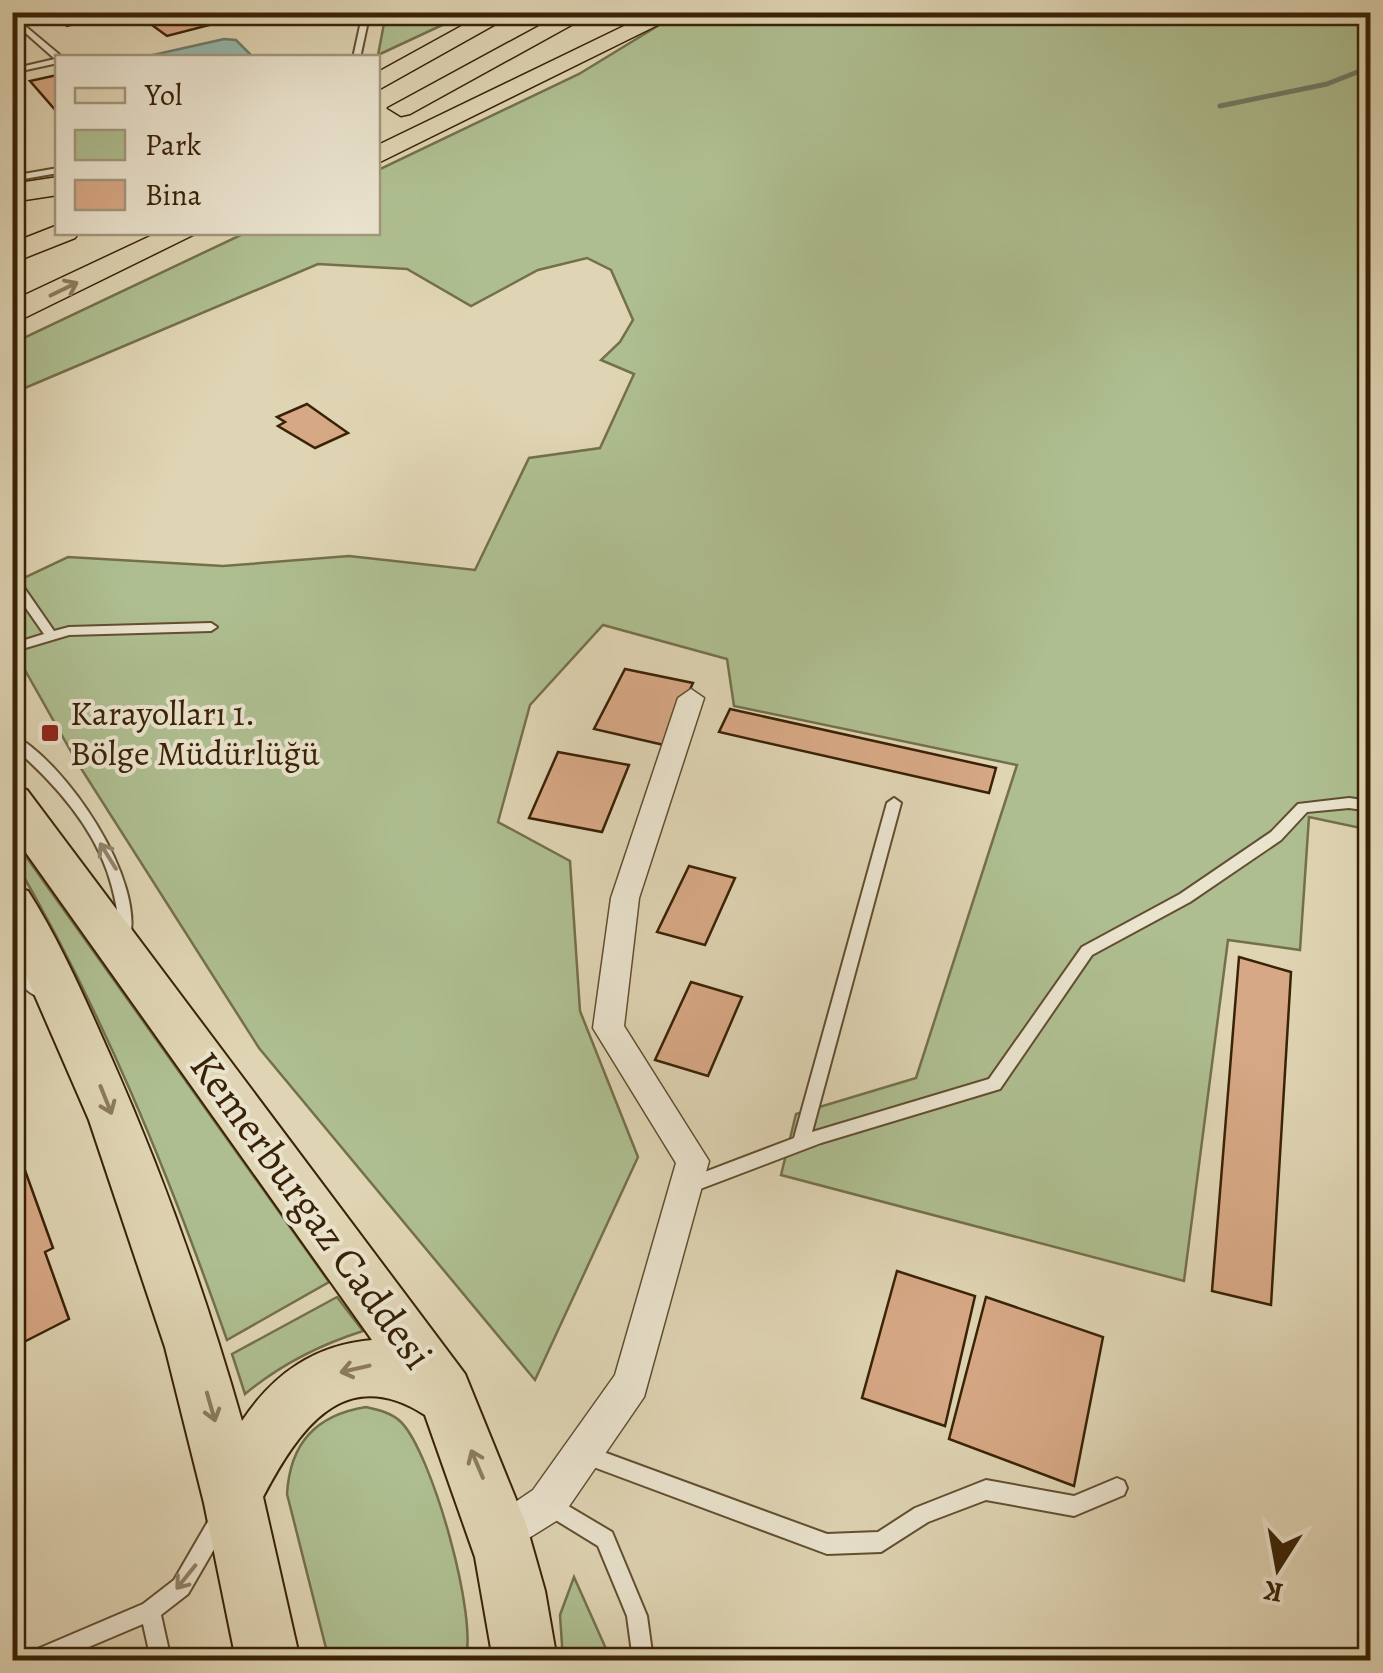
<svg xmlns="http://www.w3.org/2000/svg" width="1383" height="1673" viewBox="0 0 1383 1673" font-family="Alegreya,serif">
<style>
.green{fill:#aebe90;stroke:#74704a;stroke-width:2.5}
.water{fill:#93b8ab;stroke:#6f7c69;stroke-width:2.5}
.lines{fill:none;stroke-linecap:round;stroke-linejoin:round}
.stream{stroke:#6f7c69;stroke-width:5}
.building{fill:#d7a885;stroke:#392205;stroke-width:2.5}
.service-casing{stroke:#624e30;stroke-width:4}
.minor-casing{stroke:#624e30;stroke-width:3}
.primary-casing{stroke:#392205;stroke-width:4}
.motorway-casing{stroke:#392205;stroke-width:3}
.service{fill:#eae3ce;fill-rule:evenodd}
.minor{fill:#eae3ce;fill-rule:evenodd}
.primary{fill:#dfd4b3;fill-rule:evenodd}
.motorway{fill:#dfd4b3;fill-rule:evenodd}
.oneway{stroke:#8c7b5c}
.oneway2{stroke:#92826a}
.poi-dot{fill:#8f2418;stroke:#eae3ce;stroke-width:4}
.labels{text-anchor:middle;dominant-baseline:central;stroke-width:8;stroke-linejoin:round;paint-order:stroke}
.poi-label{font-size:35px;fill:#392205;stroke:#eae3ce;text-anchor:start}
.near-street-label{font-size:42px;fill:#392205;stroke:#eae3ce}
</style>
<rect width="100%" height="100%" fill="#dfd4b3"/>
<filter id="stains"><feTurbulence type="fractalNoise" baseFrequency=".002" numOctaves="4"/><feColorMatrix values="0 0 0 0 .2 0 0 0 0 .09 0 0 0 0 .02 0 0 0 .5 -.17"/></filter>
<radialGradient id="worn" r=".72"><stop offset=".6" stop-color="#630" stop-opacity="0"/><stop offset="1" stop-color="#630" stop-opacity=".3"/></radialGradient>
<path class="green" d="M386 13V12L468 13 378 55Z
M679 13H1370V830L1309 817 1300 950 1228 940 1184 1281 781 1175 796 1114 916 1078 1017 765 734 706 727 659 603 625 530 705 498 822 570 861 580 1011 638 1157 535 1380 259 1048 77 762 13 649V583L68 557 223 566 349 556 475 570 529 458 600 448 634 374 601 360 620 342 633 320 611 270 587 258 538 270 471 306 407 269 318 264 13 393V343L245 233 378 232V170L579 74Z
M12 837 329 1282 227 1340C168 1172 103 1012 13 858Z
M337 1297 363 1331C319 1345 281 1364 245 1394L232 1354Z
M366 1407C379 1410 392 1413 401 1422 432 1453 479 1620 465 1660H329L287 1494C290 1443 316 1415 366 1407Z
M574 1577 611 1660H563L560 1615Z"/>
<path class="water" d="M224 39 236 40 253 57H144Z"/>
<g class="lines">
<path class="stream" d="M1220 106 1327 84 1370 67"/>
</g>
<path class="building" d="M50 12H74L86 21 67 26Z
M134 12H260L167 36Z
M57 75 58 112H57L30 81Z
M307 404 348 433 315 448 278 426 285 422 277 417Z
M625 669 693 683 664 745 594 729Z
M730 709 996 768 989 793 719 732Z
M558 752 629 765 602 832 529 818Z
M689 866 735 878 705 945 657 932Z
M1239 957 1291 972 1271 1305 1212 1291Z
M691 982 742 997 708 1076 655 1060Z
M18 1151 53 1248 45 1252 69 1319 12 1348V1154Z
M897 1271 975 1296 945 1426 862 1398Z
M986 1297 1103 1337 1074 1486 949 1439Z"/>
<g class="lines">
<defs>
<path id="service" d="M363 12H370L360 58H353Z
M12 15 61 56 58 58V63L12 73V69L55 59 12 21Z
M58 168V173L12 181V176Z
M12 448 17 451V462L12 465Z
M12 575 16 576 54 631 69 627 211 623 217 627 211 631 69 635 12 652V644L44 634 12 588Z
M12 734C65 761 147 881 129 942H119C116 932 118 922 117 911 116 903 114 895 112 887 98 831 55 783 12 746Z
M894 798 901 803 812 1132 989 1079 1082 947 1180 894 1271 832 1298 804 1349 798 1370 801V811L1349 808 1307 812 1281 840 1190 902 1092 955 1000 1089 821 1143 687 1194 681 1191 679 1186 681 1181 794 1138 887 803Z
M12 962 48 989 51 993 48 997C35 1001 22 985 12 977Z
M587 1446 827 1534 878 1532 915 1508 986 1480 1074 1496 1117 1478 1124 1481 1127 1488 1124 1495 1074 1516 986 1500 928 1522 881 1552 827 1554 580 1462 578 1455 580 1448Z
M548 1494 612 1532 647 1616 653 1660H633L627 1616 598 1546 541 1511 538 1504 541 1497Z
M217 1515 224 1518 227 1525 224 1532 188 1594 161 1615 171 1660H151L143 1624 58 1660H25L28 1653 143 1604 174 1580 210 1518Z"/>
<path id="minor" d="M691 689 704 698 639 898 624 1026 709 1161 644 1397 561 1518 500 1556 486 1550 480 1536 486 1522 533 1490 615 1375 676 1163 593 1028 611 898 678 698Z"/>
<path id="primary" d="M12 786 27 790 465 1374 526 1524 545 1591 557 1660H493L475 1557 425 1415C343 1362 298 1431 263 1497L300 1660H236L204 1503 165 1347 89 1120 12 943V886L28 891C61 943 85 999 110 1055 163 1174 206 1295 242 1421 274 1373 315 1345 372 1340L12 833Z"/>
<path id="motorway" d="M487 12H517L378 90V72Z
M565 12H595L410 114 401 116 388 108Z
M653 12H684L378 163V145Z
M58 177V195L12 202V184Z
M58 225V232H79L75 238 12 263V243Z
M159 232H199L12 324V301Z"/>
</defs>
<use href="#service" class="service-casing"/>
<use href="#minor" class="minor-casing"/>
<use href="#primary" class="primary-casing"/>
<use href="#motorway" class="motorway-casing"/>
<use href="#service" class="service"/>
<use href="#minor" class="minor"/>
<use href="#primary" class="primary"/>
<use href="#motorway" class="motorway"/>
</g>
<defs><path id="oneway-shaft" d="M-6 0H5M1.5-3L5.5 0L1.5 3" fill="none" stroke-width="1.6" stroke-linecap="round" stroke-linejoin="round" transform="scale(2.5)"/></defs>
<g class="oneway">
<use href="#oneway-shaft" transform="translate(64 289) rotate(-26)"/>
<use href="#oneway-shaft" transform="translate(106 1100) rotate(68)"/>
<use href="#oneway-shaft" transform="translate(355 1369) rotate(167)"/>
<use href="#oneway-shaft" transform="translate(211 1407) rotate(74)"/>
<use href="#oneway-shaft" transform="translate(477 1464) rotate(-113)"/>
</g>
<g class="oneway2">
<use href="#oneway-shaft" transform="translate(108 856) rotate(-122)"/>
<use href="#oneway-shaft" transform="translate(186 1577) rotate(129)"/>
</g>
<rect class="poi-dot" x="40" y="723" width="20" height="20" rx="5"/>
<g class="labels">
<g class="poi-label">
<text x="70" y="713">Karayolları 1.<tspan x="70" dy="40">Bölge Müdürlüğü</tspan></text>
</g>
<g class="near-street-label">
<text transform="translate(312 1210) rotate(54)">Kemerburgaz Caddesi</text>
</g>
</g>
<rect width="1383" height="1673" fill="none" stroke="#dfd4b3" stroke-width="50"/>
<rect x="15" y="15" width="1353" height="1643" fill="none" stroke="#392205" stroke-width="5"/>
<rect x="25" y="25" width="1333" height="1623" fill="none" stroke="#392205" stroke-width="2.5"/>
<rect x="55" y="55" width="325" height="180" fill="#eae3ce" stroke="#a3967e" stroke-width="2.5"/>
<rect x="75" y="88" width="50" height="15" fill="#dfd4b3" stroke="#a3967e" stroke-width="2.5"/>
<text x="145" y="105" font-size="30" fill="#392205">Yol</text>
<rect x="75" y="130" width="50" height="30" fill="#aebe90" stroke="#a3967e" stroke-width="2.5"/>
<text x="145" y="155" font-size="30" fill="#392205">Park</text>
<rect x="75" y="180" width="50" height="30" fill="#d7a885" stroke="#a3967e" stroke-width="2.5"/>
<text x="145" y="205" font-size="30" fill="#392205">Bina</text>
<g transform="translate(1278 1568) rotate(191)" stroke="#eae3ce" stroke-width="8" paint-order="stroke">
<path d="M0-8L18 38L0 25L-18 38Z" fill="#392205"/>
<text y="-15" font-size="28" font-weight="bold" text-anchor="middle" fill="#392205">K</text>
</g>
<rect width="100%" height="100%" filter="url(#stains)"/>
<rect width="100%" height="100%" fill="url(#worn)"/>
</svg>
